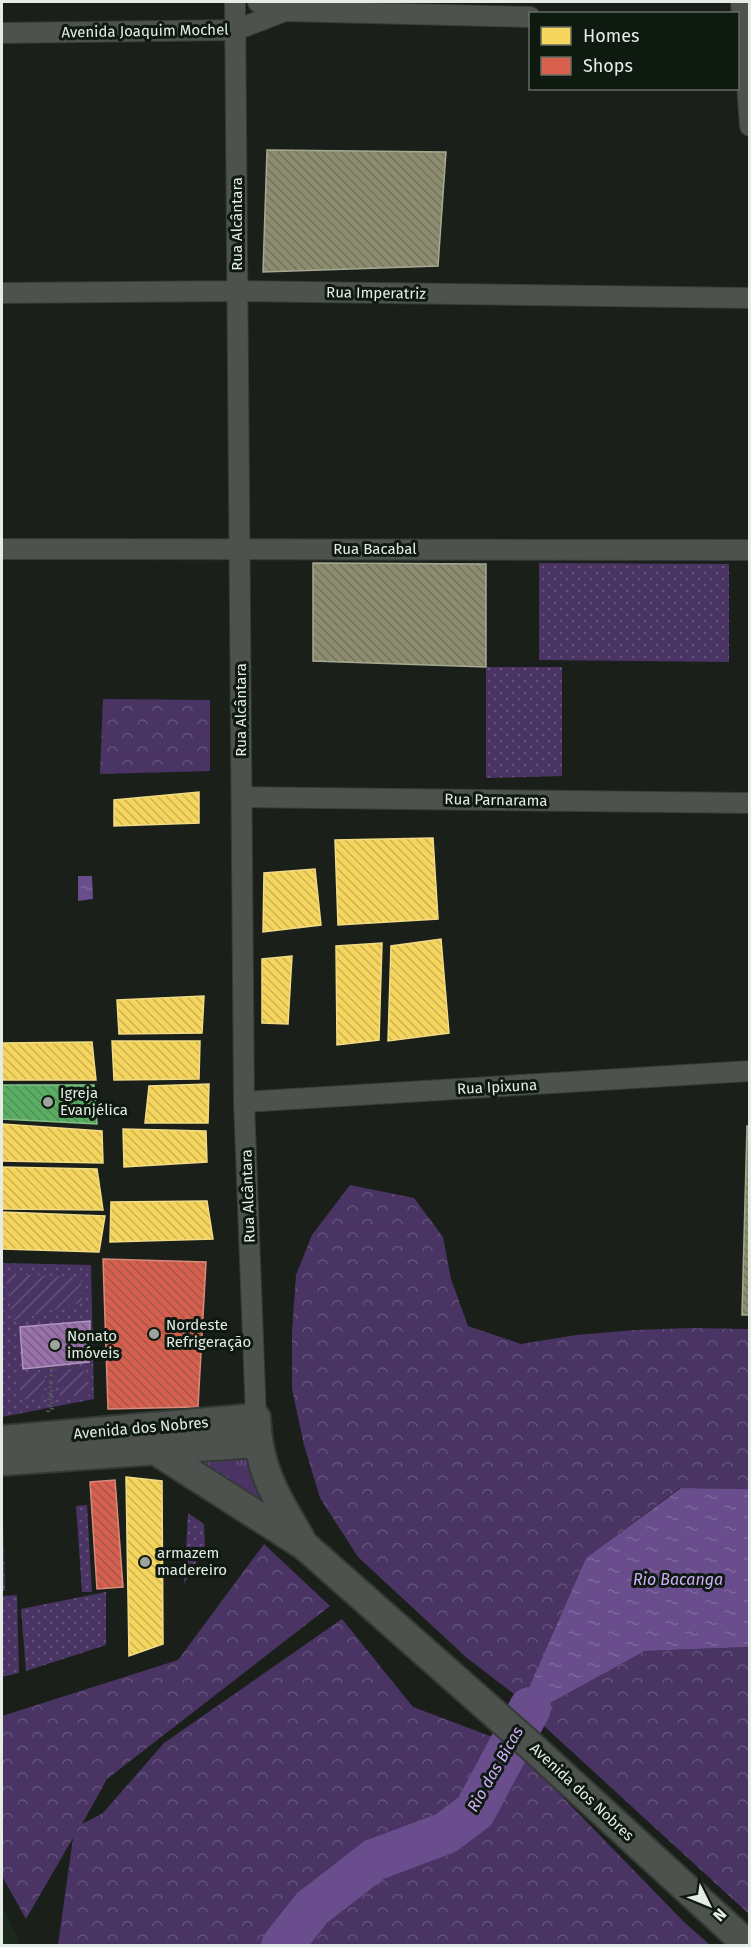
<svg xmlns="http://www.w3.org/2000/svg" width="751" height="1947" viewBox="0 0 751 1947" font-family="'Fira Sans',sans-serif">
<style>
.built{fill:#1b291c}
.grass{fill:url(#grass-dots)}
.forest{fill:url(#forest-crowns)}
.park{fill:url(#park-tufts)}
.garden{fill:url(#garden-furrows)}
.water{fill:url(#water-ripples)}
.homes{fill:url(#homes-back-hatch);stroke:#f1dc85;stroke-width:1.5}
.shops{fill:url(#shops-back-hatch);stroke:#da8a7b;stroke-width:1.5}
.offices{fill:url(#offices-back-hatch);stroke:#b095bc;stroke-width:1.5}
.public{fill:url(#public-back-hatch);stroke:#83c189;stroke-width:1.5}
.industry{fill:url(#industry-back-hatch);stroke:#a6a992;stroke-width:1.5}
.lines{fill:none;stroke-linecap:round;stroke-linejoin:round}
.river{stroke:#694d8d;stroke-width:42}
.street-casing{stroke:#353a36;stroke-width:22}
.secondary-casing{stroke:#353a36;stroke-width:32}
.path{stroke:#545754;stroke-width:4;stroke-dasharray:1.5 4.5;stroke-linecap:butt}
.street{stroke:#4d524e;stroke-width:20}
.secondary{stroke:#4d524e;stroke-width:28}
.poi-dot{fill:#9da49e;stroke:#0e190f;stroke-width:2}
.labels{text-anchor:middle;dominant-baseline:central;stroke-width:6;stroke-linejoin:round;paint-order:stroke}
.street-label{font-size:15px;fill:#e4ece5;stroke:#0e190f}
.poi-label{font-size:15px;fill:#e4ece5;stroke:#0e190f;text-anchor:start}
.water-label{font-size:16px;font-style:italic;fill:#cfaefc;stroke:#0e190f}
</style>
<defs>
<pattern id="grass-dots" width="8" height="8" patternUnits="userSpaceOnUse" patternTransform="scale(1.5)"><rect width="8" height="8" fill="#4a3464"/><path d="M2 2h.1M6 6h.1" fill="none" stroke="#64527a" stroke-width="1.8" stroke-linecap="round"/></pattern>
<pattern id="forest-crowns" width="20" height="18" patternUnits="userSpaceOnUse" patternTransform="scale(1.5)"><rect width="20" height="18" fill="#4a3464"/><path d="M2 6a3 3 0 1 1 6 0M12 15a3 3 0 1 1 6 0" fill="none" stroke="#64527a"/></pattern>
<pattern id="park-tufts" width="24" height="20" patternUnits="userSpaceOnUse" patternTransform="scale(1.5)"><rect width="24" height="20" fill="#4a3464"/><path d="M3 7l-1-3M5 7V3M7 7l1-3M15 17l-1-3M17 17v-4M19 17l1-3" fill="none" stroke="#64527a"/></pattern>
<pattern id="garden-furrows" width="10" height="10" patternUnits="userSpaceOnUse" patternTransform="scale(1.5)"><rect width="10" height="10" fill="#4a3464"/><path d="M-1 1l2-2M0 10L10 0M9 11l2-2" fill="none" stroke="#64527a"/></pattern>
<pattern id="water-ripples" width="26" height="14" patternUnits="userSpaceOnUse" patternTransform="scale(1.5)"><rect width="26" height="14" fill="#694d8d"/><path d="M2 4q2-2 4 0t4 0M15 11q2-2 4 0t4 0" fill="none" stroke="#7e679d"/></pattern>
<pattern id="homes-back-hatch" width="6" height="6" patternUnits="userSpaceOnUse" patternTransform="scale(1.5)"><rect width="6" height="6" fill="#f6d55c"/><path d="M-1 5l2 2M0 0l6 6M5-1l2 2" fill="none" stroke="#cab256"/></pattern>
<pattern id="shops-back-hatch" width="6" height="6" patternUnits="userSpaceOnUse" patternTransform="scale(1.5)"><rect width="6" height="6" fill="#d6604d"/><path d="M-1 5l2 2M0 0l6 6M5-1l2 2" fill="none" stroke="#a3574a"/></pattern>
<pattern id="offices-back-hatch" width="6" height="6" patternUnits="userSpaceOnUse" patternTransform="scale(1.5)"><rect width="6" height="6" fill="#9970ab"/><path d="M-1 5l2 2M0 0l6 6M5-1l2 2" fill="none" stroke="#776082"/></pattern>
<pattern id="public-back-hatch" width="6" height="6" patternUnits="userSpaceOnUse" patternTransform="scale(1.5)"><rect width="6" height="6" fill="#5aae61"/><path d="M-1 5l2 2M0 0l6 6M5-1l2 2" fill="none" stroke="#538f59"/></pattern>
<pattern id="industry-back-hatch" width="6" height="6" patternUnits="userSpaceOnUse" patternTransform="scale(1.5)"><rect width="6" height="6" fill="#8c8c6e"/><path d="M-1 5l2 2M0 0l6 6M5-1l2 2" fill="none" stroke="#737460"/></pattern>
</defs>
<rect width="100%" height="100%" fill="#1a1f1a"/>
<path class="built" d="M5 1910 18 1941 15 1945H2V1913Z"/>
<path class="grass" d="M539 563 729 564V662L539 660Z
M486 667H562V776L486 778Z
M2 1263 91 1265 94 1399 2 1417Z
M2 1489 5 1591H2Z
M87 1505 92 1592H82L76 1506Z
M188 1513 204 1524 205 1546 184 1584Z
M106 1592V1645L26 1671 21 1609Z
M17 1595 19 1673 2 1677V1596Z"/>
<path class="forest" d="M103 699 210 700V771L100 774Z
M350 1185 414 1198 443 1237 451 1279 468 1326 521 1344 576 1335 635 1330 691 1328 749 1329V1489L680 1488 586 1558 523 1701 467 1658 358 1557 320 1498 304 1445 292 1389V1331L296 1275 312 1235Z
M264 1544 330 1606 107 1779 82 1824 103 1813 164 1743 342 1619 413 1707 511 1744 683 1921 710 1945H58L73 1838 26 1919 2 1876V1716L178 1660Z
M749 1647V1914L544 1726 534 1712 645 1651Z"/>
<path class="park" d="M251 1455 273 1511 174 1461Z"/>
<path class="garden" d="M6 1274 81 1277 82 1302 12 1321Z
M55 1369H83L90 1396H60Z
M45 1372 44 1397 20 1400V1375Z"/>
<path class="water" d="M78 876H92L93 899 78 901Z
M681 1488 749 1489V1647L645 1651 534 1712 523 1701 586 1558Z"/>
<path class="homes" d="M199 792V823L114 826V800Z
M433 838 438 919 338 925 335 840Z
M315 869 321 925 263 932 264 873Z
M441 939 449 1033 388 1041 391 946Z
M382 943 379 1040 337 1045 336 946Z
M292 956 288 1024 262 1023V959Z
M204 996 202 1033 119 1034 117 1000Z
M112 1041H200L199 1079 114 1080Z
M92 1042 96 1080H2V1043Z
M209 1084 208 1123H145L149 1086Z
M2 1124 102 1131 103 1163 2 1161Z
M123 1129 206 1131 207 1162 124 1167Z
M2 1167 97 1169 103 1210 2 1209Z
M207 1201 213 1239 110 1242 111 1202Z
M2 1212 105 1216 99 1252 3 1249Z
M126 1477 162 1481 163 1644 129 1656Z"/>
<path class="shops" d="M103 1259 206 1262 198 1407 108 1409Z
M115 1480 123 1587 97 1589 90 1482Z"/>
<path class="offices" d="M90 1321 89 1362 23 1369 20 1327Z"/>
<path class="public" d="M2 1085H94L97 1124 2 1119Z"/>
<path class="industry" d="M267 150 446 152 438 266 263 272Z
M313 563 486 564V667L313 661Z
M747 1126 750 1127V1315H742Z"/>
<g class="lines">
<path class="river" d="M282 1946 312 1908 374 1860 446 1833 475 1811 530 1708"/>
<defs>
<path id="street" d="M235 2 244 1102 256 1418
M258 2 285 11 530 17
M741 2 750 126
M2 33 236 30 285 11
M2 293 238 291 750 298
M2 549 750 550
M242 797 750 803
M244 1102 750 1071"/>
<path id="secondary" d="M2 1440 256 1418C258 1468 275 1496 300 1538
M155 1450 305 1546 530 1745 749 1946
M2 1461 257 1443"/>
</defs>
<use href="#street" class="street-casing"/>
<use href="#secondary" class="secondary-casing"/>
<path class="path" d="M52 1390V1412
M48 1412 52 1368"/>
<use href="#street" class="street"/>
<use href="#secondary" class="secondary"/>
</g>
<g class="poi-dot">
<circle cx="48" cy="1102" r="6"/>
<circle cx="154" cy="1334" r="6"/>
<circle cx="55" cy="1345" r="6"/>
<circle cx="145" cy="1562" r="6"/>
</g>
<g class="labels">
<g class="street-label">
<text transform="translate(145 31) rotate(-1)">Avenida Joaquim Mochel</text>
<text transform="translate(237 224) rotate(-90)">Rua Alcântara</text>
<text transform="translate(376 293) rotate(1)">Rua Imperatriz</text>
<text x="375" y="549">Rua Bacabal</text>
<text transform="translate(241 710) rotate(-90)">Rua Alcântara</text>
<text transform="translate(496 800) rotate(1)">Rua Parnarama</text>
<text transform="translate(497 1087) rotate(-3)">Rua Ipixuna</text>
<text transform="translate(248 1196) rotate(-92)">Rua Alcântara</text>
<text transform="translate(141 1428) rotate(-5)">Avenida dos Nobres</text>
<text transform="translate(582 1792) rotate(43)">Avenida dos Nobres</text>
</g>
<g class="poi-label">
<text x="60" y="1093">Igreja<tspan x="60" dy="17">Evanjélica</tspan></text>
<text x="166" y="1325">Nordeste<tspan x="166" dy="17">Refrigeração</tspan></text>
<text x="67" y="1336">Nonato<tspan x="67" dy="17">imóveis</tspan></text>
<text x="157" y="1553">armazem<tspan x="157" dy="17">madereiro</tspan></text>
</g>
<g class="water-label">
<text x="678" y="1579">Rio Bacanga</text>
<text transform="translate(495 1769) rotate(-60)">Rio das Bicas</text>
</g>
</g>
<rect width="751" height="1947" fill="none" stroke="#e4ece5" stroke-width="6"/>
<rect x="529" y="12" width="210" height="78" fill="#0e190f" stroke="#646d65" stroke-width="1.5"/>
<rect x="541" y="27" width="30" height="18" fill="#f6d55c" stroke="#646d65" stroke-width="1.5"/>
<text x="583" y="42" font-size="18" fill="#e4ece5">Homes</text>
<rect x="541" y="57" width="30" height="18" fill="#d6604d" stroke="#646d65" stroke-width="1.5"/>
<text x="583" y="72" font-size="18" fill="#e4ece5">Shops</text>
<g transform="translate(709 1905) rotate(133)" stroke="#0e190f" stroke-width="4.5" paint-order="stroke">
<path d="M0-4.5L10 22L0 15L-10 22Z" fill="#e4ece5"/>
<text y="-9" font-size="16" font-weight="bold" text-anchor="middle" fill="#e4ece5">N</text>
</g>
</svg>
